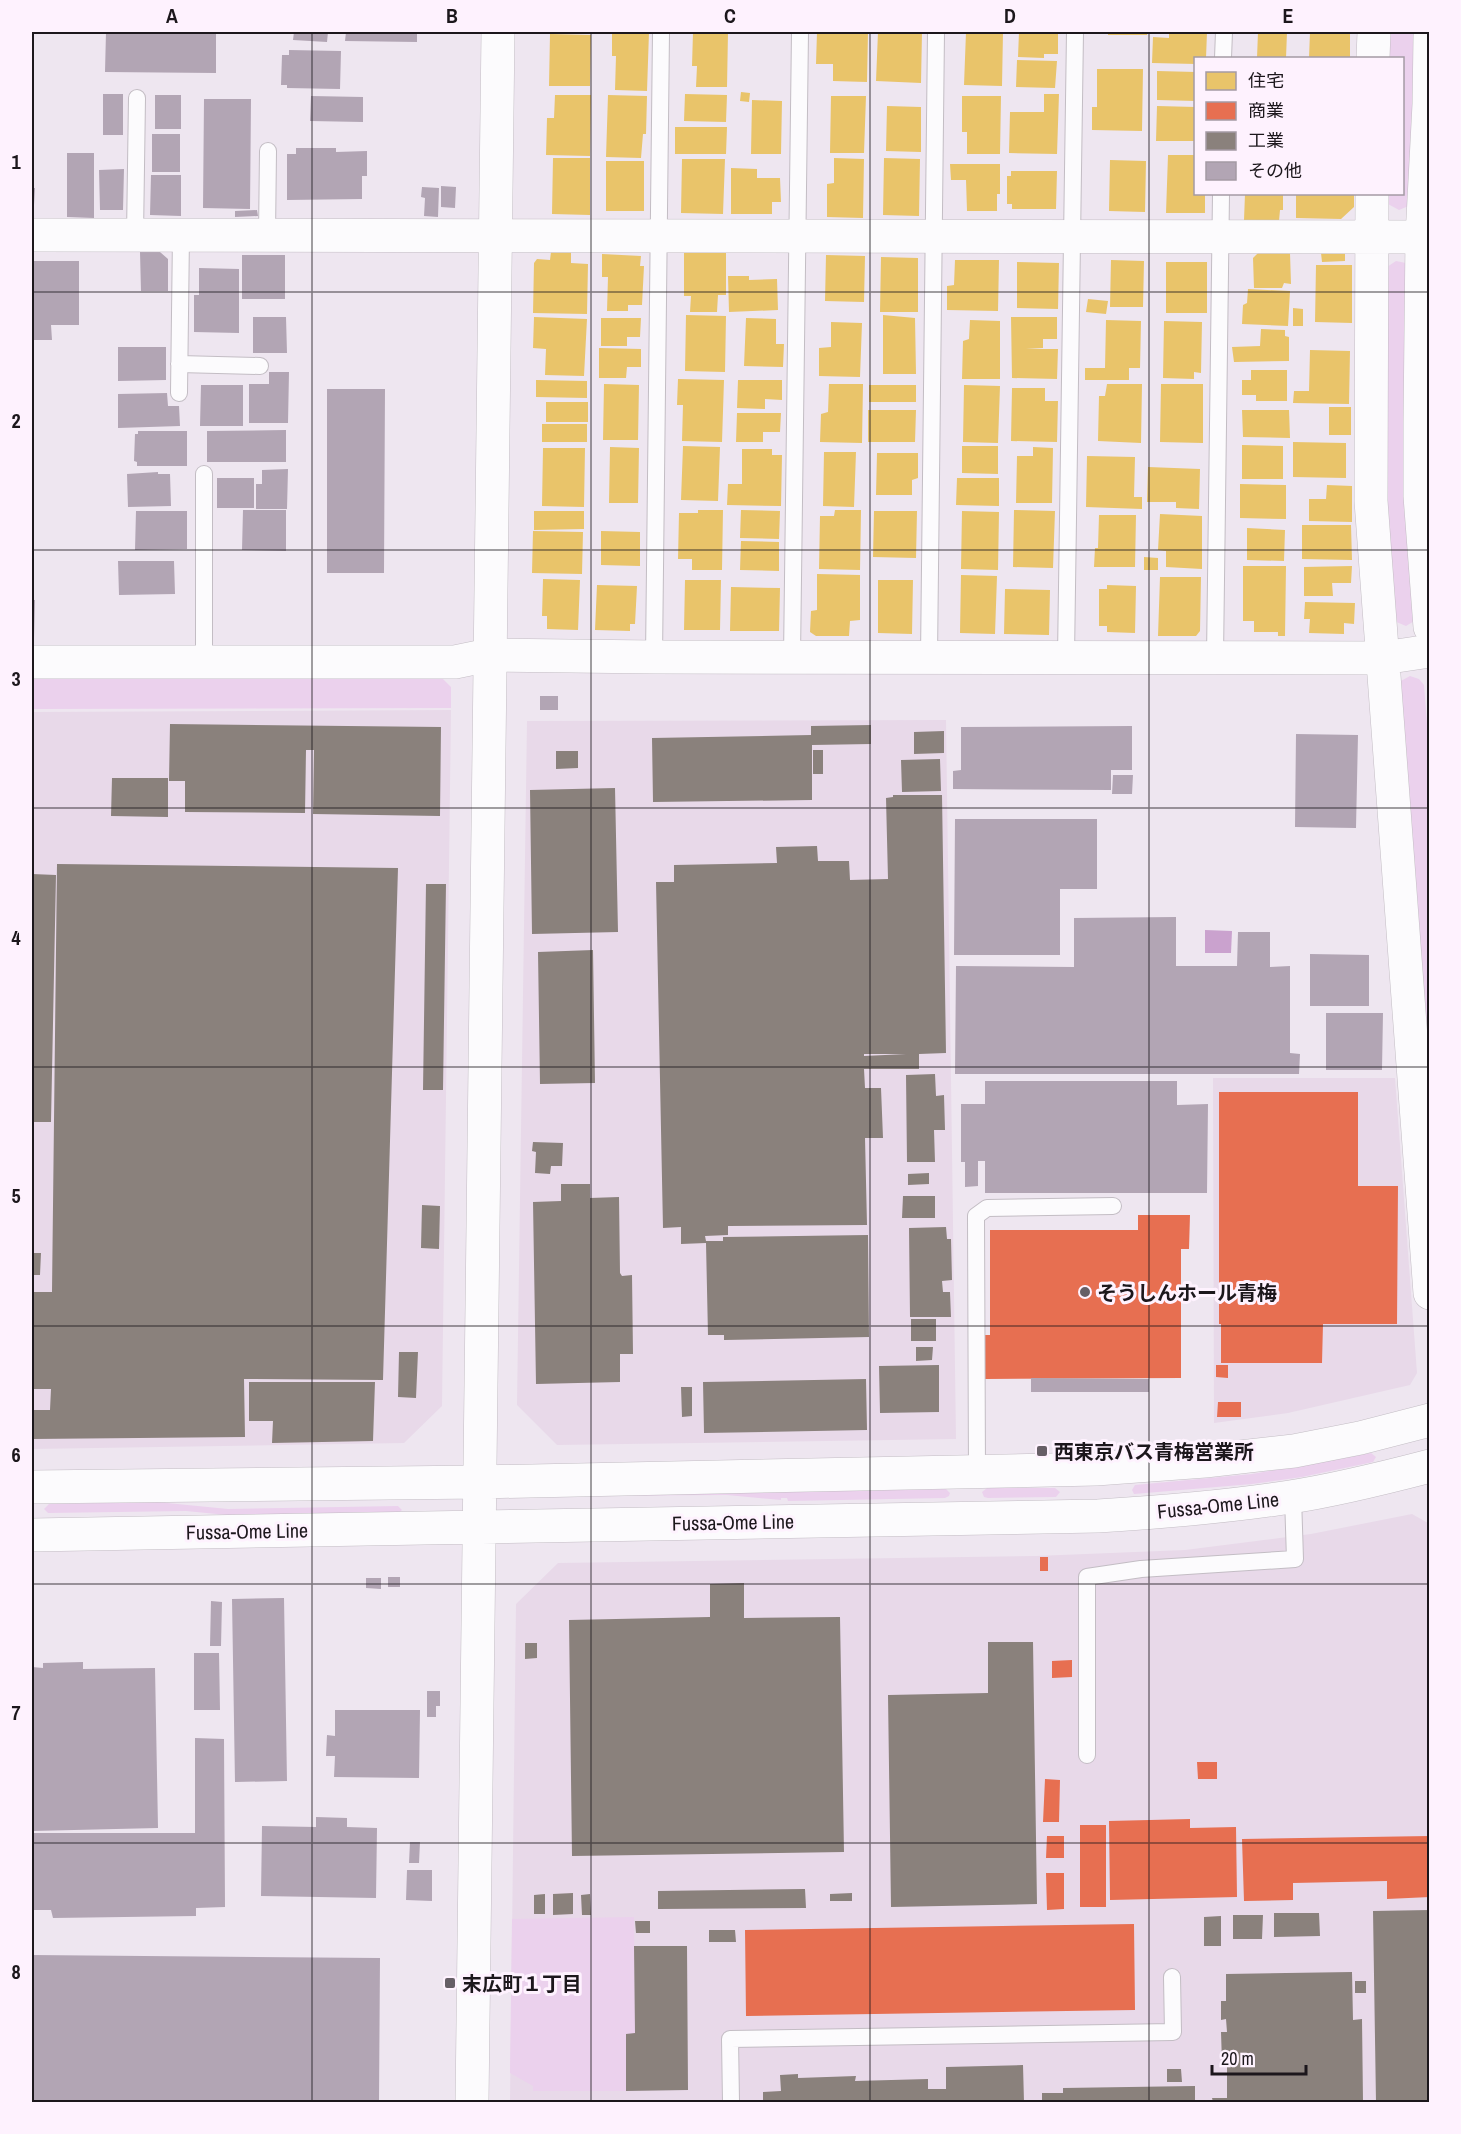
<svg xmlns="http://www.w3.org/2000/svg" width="1461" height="2134" viewBox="0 0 1461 2134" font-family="'Archivo Narrow','Noto Sans JP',sans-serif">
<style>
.built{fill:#e8d9e9}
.green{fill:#ebd1ed}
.water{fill:#caa2ce}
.homes{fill:#e9c46a}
.shops{fill:#e76f51}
.industry{fill:#8a817c;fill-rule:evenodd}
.building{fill:#b2a5b4}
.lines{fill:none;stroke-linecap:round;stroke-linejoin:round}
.lane-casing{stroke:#c3bdc4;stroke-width:18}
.street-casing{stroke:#c3bdc4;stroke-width:34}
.secondary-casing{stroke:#c3bdc4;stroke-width:34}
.lane{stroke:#fcfbfd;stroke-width:16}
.street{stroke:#fcfbfd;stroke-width:33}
.secondary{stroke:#fcfbfd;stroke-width:33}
.grid{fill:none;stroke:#1c171c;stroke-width:1.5;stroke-opacity:0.55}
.poi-dot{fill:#665f66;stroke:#fef2fe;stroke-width:2}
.labels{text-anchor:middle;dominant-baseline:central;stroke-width:6;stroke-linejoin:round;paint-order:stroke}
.poi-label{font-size:20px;font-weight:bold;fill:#1c171c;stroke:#fef2fe;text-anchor:start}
.street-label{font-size:20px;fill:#1c171c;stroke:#fef2fe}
.neatline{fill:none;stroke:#1c171c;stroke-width:2}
.grid-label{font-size:20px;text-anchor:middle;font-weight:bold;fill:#1c171c}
</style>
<rect width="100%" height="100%" fill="#eee6f0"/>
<path class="built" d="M451 710 442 1406 404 1443 32 1449V712Z
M946 720 956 1439 557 1445 517 1405 527 721Z
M1213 1078H1395L1417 1373 1410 1385 1288 1413 1214 1423Z
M1412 1514 1428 1523 1430 1540 1429 2102H510L516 1604 558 1563 1036 1556 1185 1550 1311 1534Z"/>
<path class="green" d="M1387 32H1416L1411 205 1399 210 1388 204 1385 194H1402V58H1387Z
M1396 261 1406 263 1416 620 1406 626 1394 621 1382 496 1387 267Z
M438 674 451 687V708L32 709V675Z
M1410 676 1419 679 1424 685 1430 762 1429 1144 1399 682Z
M1371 1453 1376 1457 1373 1462 1302 1477 1252 1484 1134 1494 1132 1490 1135 1485 1252 1474Z
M987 1488H1055L1060 1492 1056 1497 988 1498 984 1497 982 1492Z
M946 1489 950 1493 949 1496 945 1498 788 1501 787 1498H781V1500L727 1495 558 1496Z
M157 1502 228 1509 398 1506 402 1510 400 1512 227 1515 186 1511 48 1513 44 1509 49 1504Z
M634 1917 635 2033 626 2091H533V2086L510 2073 512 1919Z"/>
<path class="water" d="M1205 930 1232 931 1231 953H1205Z"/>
<path class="homes" d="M612 32H649L647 91 615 90 616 56H612Z
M693 32H728L727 87H696L697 66H692Z
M817 32H868L867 82 833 81V64H816Z
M878 32H922L921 83 876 81Z
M966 32H1003L1002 86 964 85Z
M1019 32H1058V54H1044V58L1018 57Z
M1108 32H1148L1147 35H1108Z
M1169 32H1207L1206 58H1196V64L1152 63 1153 37 1169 38Z
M1258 32H1287L1286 58H1257Z
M1310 32H1350V58H1309Z
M550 34 591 35 590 86H549Z
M1017 60 1057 61 1055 88 1016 87Z
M1097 69H1143L1142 131 1092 130V107H1097Z
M1157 71 1196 72V101L1157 100Z
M741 92 750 93 749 102 740 101Z
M685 94 727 95 726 122 684 121Z
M1044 94H1059L1057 154 1009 153 1010 112H1044Z
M555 95H591L590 156 546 155 547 118H554Z
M608 95 647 96 646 134H643L641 158 606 157Z
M831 96H866L864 153H830Z
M962 96H1001L1000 154H967V132H962Z
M752 100 782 101 781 154H751Z
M887 106 921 107V152L886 151Z
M1157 106 1196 107V141H1156Z
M675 127H727L726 154H675Z
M1168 155H1196V194H1205V213H1166Z
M553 158H590V215L552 214Z
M834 158 864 159 863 218 827 217V184L834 183Z
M884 158 920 159 919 216 883 215Z
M682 159H725L723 214 681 213Z
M1110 160 1146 161 1145 212 1109 211Z
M606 161H644V211H606Z
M950 164H1000V194H997V211H967L966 180H951Z
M731 168 757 169V178H780L781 202H772V214H731Z
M1011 171H1057L1056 209H1012V204H1007V176H1011Z
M1245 194H1283V210H1280L1279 221 1244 220Z
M1296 194H1354V207L1341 219 1296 218Z
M551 252H571V263L588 264 587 314 533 313 534 263 537 259 550 260Z
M684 252H726V295H718L717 312H690L691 296H684Z
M1345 252V261L1322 262 1321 253Z
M1258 253H1290L1291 284 1284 283 1282 288H1254L1253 258Z
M602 254 641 256 640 266H644L642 305H628V311H607L608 277H602Z
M826 255 865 256 864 302 825 301Z
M881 257 918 258V312H880Z
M955 260H999L998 311 947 310V286L954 285Z
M1111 260 1144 261 1143 307H1110Z
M1017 262 1059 263 1058 309 1017 308Z
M1166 262H1207V313H1166Z
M1316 265H1352V323L1315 322Z
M728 276H749V280L777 279 778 310 729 312Z
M1248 289 1290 291 1288 326 1242 324 1243 305 1247 303Z
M1088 299 1108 301 1106 314 1086 312Z
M1293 308 1303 309V326H1293Z
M686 315 726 316 725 372 685 371Z
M883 315 915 318 916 374H883Z
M534 317 587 319 584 376 545 375 546 349 533 348Z
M1011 317H1057V339H1043V348L1026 349H1058L1057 379 1012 378Z
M601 318H641L640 337H627V346H601Z
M746 318 776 319V344H784L783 367 744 366Z
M970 320 1000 321V379H962L963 341 969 339Z
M1106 320 1141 321 1140 368H1129V380H1085V368H1105Z
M1164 321 1202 322 1201 373 1194 372V379L1163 378Z
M831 322 862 323 860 377 819 376V348L831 347Z
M1261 329 1285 330V336L1289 337V361L1234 362 1232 347 1260 346Z
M599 348 641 349V367H627L626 378H599Z
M1310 350 1350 351 1349 404 1293 403 1294 391H1309Z
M1251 370H1287V401H1256V395H1242V380H1251Z
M678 379 724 380 722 442 682 441 683 405H677Z
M536 380 587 381V398L536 397Z
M738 380H782V400L765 399V409L737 408Z
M604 384 639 385 638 440H603Z
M829 384H863L862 443 820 442 821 414 828 412Z
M1107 384H1142L1141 443 1098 441 1099 396H1105Z
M1161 384H1203V443L1160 442Z
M869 385H916V402H869Z
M964 385 1000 386 998 443 963 442Z
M1012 388H1045V401H1058L1057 442 1011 441Z
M546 402H588V422H546Z
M1329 407H1351V435H1329Z
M868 410H916L915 442H868Z
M1242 410H1289L1290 438 1243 437Z
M737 413H781L780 432H763V442H736Z
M542 424H587V442H542Z
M1293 442 1346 443V478L1293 477Z
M1242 445 1283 446V479H1242Z
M683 446 720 447 718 501 681 500Z
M962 446H998V474L962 473Z
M610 447 639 448 638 503H609Z
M1033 447 1053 448 1052 503H1016L1017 456H1033Z
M543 448H585L584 507 542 506Z
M742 449H772V455H782L781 506 727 505 728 484H742Z
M824 452H856L854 507 823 506Z
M877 453H918V478L912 480V495H876Z
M1087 456 1135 457 1134 497H1142V509L1086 507Z
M1148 467 1200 469 1199 509 1176 508V502H1147Z
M957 478H999V506L956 505Z
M1240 484 1286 485V519L1240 518Z
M1327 485 1352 486V522L1309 521V499H1326Z
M698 510H723L722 570H692V559H678L679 513H698Z
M741 510 780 511 779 539 740 538Z
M835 510H861L860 570 819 569 820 516H834Z
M1014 510 1055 511 1053 568 1013 567Z
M534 511H584V529L534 530Z
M874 511H917L916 558 873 557Z
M962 511 999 512 998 570 961 569Z
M1160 514 1202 516V569L1166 567V551L1158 550Z
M1099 515H1136L1135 567H1094L1095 548H1098Z
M1302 525H1351L1352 560 1302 559Z
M1247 528 1285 530 1284 561 1247 560Z
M533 531 583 532 582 574 532 573Z
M601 531 640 532V566L601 565Z
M741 541 779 542V571L740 570Z
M1144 557 1158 558V570H1144Z
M1243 566H1286L1285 636H1278V632H1254V621H1243Z
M1352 566 1351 583H1332L1333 596H1304V567Z
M817 574 860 575V620L850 621 849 636H816L810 632 811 611 817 610Z
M961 575 997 576 995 634 960 633Z
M1160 577H1201L1200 631 1196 636H1158Z
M543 579 580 580 578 630 547 629V616H542Z
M685 580H721L720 630H684Z
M878 580H913L912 634 878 633Z
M597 585 637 586 635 624H630V631L595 630Z
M1107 585 1136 586 1135 633 1107 632V626H1099V589H1107Z
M731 587 780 588 779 631H730Z
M1005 589 1050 590 1049 635 1004 634Z
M1305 602 1355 603 1354 624 1344 623V634L1309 633 1310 619H1304Z"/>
<path class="shops" d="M1219 1092H1358V1186H1398L1397 1324H1323L1322 1363H1221V1324H1219Z
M1138 1215H1190L1189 1249H1181V1378L985 1379V1335H990V1230H1138Z
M1216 1365H1228V1378L1216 1377Z
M1218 1402H1241V1417H1217Z
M1040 1557H1048V1571H1040Z
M1072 1660V1677L1052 1678V1661Z
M1197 1762H1217V1779H1198Z
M1045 1779 1060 1780 1059 1822H1043Z
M1190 1819V1828L1236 1827 1237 1897 1110 1900 1109 1821Z
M1080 1825H1106V1907H1080Z
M1047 1836H1064V1858H1046Z
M1430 1836V1897L1387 1899V1881L1293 1883V1900L1244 1901 1242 1839Z
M1046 1873H1064V1909L1047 1910Z
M1134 1924 1135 2010 746 2016 745 1930Z"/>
<path class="industry" d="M170 724 441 727 440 816 313 814 314 750H306L305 813 185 812V781H169Z
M871 725V744L812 745V800L653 802 652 738 811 735V726Z
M944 731V753L914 754V732Z
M813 750H823V774H813Z
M556 751H578V768L556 769Z
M940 759 941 791 902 792 901 760Z
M112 778H168V817L111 816Z
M615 788 618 932 532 934 530 790Z
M893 795H942L946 1053 919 1054V1069H864L865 1088H881L883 1138H865L867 1225 728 1226V1235L705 1236 706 1241H723V1237L868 1235 869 1337 724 1340V1335H708L706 1243 681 1244V1227L663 1228 656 882H674V865L777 863 776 847 817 846 818 861H849L850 880 888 879 886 798 893 797ZM864 1054H906L864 1056Z
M57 864 398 868 383 1380 244 1379 245 1437 32 1439V1410H50L51 1389H32V1292H52Z
M32 874 56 875 51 1122H32Z
M426 884H446L443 1090H423Z
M593 950 595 1083 540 1084 538 952Z
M935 1074 936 1096 944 1095 945 1130H934L935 1162H907L906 1075Z
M533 1142 563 1143 562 1166H551L550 1174 535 1173 536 1152 532 1151Z
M929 1173V1184L908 1185V1174Z
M561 1184H590V1198L619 1197 620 1273 622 1276 632 1275 633 1354H620V1382L536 1384 533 1202 561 1201Z
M903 1196H935V1218H902Z
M422 1205 440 1206 439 1249 421 1248Z
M32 1216H34L33 1251H32Z
M946 1227 947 1239H951L952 1280 942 1281 943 1292H950L951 1317H910L909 1228Z
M32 1253H41L40 1275H32Z
M911 1319H936V1341H911Z
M916 1347H933L932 1360 916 1361Z
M399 1352H418L416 1398 398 1397Z
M939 1365V1412L880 1413 879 1366Z
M866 1379 867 1430 704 1433 703 1382Z
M249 1382H375L373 1441 272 1443 273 1421H249Z
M681 1387H692V1416L682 1417Z
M744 1583V1618L840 1617 844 1852 572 1856 569 1620 710 1617V1584Z
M988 1642H1033L1037 1904 891 1907 888 1695 988 1693Z
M525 1643H537V1658L525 1659Z
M805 1889 806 1908 658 1909V1891Z
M573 1893V1914L553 1915V1894Z
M852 1893V1901H830V1894Z
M545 1894V1914H534V1895Z
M590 1894 591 1915H582L581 1895Z
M1430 1910V2102H1376L1373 1911Z
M1274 1913H1319L1320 1936 1274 1937Z
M1233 1915H1263L1262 1939H1233Z
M1221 1916V1946H1204V1917Z
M635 1921H650V1933H636Z
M709 1930H735L736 1942H709Z
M634 1946H687L688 2090 626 2091V2034L635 2033Z
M1352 1972 1353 2020 1362 2019 1363 2102H1213L1212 2098H1227V2063H1222L1221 2032H1227L1226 2019 1221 2020V2001H1226V1974Z
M1355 1981H1366V1993H1355Z
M1023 2065 1024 2102H763V2092L781 2091 780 2075 798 2074V2078L856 2076 855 2081 928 2079V2089H946V2067Z
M1167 2069H1181L1182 2082H1167Z
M1195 2086V2102H1036V2101L1042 2100V2093H1063V2088Z"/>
<path class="building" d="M106 32H216V73L105 72Z
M294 32H328L327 42 293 40Z
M346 32H417V42L345 41Z
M289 50 341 51 340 89 287 88V85H281L282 55H289Z
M103 94H123V135H103Z
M155 95H181V129H155Z
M311 96 363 97V122L310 121Z
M204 99H251L250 209 203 208Z
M152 134H180V172H152Z
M296 148H336V152L367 151V176H362V199L287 200V154H296Z
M67 153H94V218L67 217Z
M124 169 123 210H100L99 170Z
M151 175H181V216L150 215Z
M441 186 456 187 455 208 441 207Z
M422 187 439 188 438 217 424 216 425 198 421 197Z
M32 188H35L34 205H32Z
M257 210 258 216 235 217V211Z
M140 252H160L168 259V291H141Z
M242 255H285V299H242Z
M32 261H79V325H51L52 340H32Z
M199 268 239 269V333L194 332V295H199Z
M253 317H286L287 353H253Z
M118 347H166V380L118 381Z
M269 372H289L288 423H249V384H269Z
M201 385H243V426H200Z
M327 389H385L384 573H327Z
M167 393 168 406H179L180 426 118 428V394Z
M286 430V462H207V431Z
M138 431H187V466H137V462L134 461 135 434H138Z
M288 469 287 509H256V484H262V470Z
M158 472V474H170L171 506 128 507 127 474Z
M217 478H254V508H217Z
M243 510H286V551L242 550Z
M136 511H187V549L135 550Z
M118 561H174L175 594 119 595Z
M32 600H35L34 638H32Z
M540 696H558V710H540Z
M1132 726V770H1111V790L953 789V771L961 770V727Z
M1296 734 1358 735 1356 828 1295 827Z
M1113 775H1133L1132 794H1112Z
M955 819H1097V889H1060V955H954Z
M1176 917V966H1237L1238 932H1270V967L1290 966V1053L1300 1054 1299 1074H955L956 966 1074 967V918Z
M1310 954 1369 955V1006H1310Z
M1326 1013H1383L1382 1070H1326Z
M985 1081H1177V1105L1208 1104 1207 1193H985V1161H978V1186L965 1187V1162H961V1104H985Z
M1031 1378 1149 1379V1392H1031Z
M388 1577H400V1587H388Z
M366 1578H381V1589L366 1588Z
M284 1598 287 1781 235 1782 232 1599Z
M211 1601 222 1602 221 1646H210Z
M194 1653H219L220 1710H194Z
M83 1662V1669L155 1668 158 1828 32 1831V1667L43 1668V1663Z
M427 1691H440V1706H436V1717H427Z
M335 1710H420L419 1778 334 1777 335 1756H326L327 1735 335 1736Z
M195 1738 224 1739 225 1907 196 1908V1916L53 1918 51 1910H32V1833H195Z
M316 1817 347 1818V1827L377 1828 376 1898 261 1896 262 1826 316 1827Z
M410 1842H420L419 1863H409Z
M407 1870H432V1901L406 1900Z
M32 1955 380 1958 379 2102H32Z"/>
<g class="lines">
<defs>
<path id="lane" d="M1223 58 1224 32
M135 235 137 98
M267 235 268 151
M179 364 260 366
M179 393 181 235
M204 474V662
M654 657 661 32
M792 657 800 32
M929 657 936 32
M1066 657 1075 32
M1215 657 1221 194
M977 1472 976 1216 987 1208 1113 1206
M1087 1755V1577L1141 1569 1295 1559 1293 1497
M731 2102 730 2039 1173 2032 1172 1977"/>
<path id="street" d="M1430 37 1429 104 1422 237 1420 422V496L1430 627
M1373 58 1374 32
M1372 194 1371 501 1430 1293
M32 235 1422 237
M32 662H455L489 655 654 657 1383 658 1430 651"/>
<path id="secondary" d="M32 1487 480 1482 1096 1469 1205 1461 1294 1451 1360 1438 1430 1420
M32 1535 1098 1516C1163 1512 1227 1507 1290 1497 1337 1490 1384 1478 1430 1466
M472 2102 498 32"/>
</defs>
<use href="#lane" class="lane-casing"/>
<use href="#street" class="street-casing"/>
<use href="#secondary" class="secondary-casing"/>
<use href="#lane" class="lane"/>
<use href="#street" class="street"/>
<use href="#secondary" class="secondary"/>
</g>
<path class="grid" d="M312 32V2102M591 32V2102M870 32V2102M1149 32V2102M32 292H1430M32 550H1430M32 808H1430M32 1067H1430M32 1326H1430M32 1584H1430M32 1843H1430"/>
<g class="poi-dot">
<circle cx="1085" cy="1292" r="6"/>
<rect x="1036" y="1445" width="12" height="12" rx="3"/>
<rect x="444" y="1977" width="12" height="12" rx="3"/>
</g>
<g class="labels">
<g class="poi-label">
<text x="1097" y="1292">そうしんホール青梅</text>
<text x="1054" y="1451">西東京バス青梅営業所</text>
<text x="462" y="1983">末広町１丁目</text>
</g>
<g class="street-label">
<text transform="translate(1218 1505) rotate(-6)">Fussa-Ome Line</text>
<text transform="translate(733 1522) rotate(-1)">Fussa-Ome Line</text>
<text transform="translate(247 1531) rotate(-1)">Fussa-Ome Line</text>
</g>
</g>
<rect width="1461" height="2134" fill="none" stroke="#fef2fe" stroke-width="66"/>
<rect x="1194" y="57" width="210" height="138" fill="#fef2fe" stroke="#a49aa4" stroke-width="1.5"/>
<rect x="1206" y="72" width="30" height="18" fill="#e9c46a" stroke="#a49aa4" stroke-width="1.5"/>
<text x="1248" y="87" font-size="18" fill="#1c171c">住宅</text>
<rect x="1206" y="102" width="30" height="18" fill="#e76f51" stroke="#a49aa4" stroke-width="1.5"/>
<text x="1248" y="117" font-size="18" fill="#1c171c">商業</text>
<rect x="1206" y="132" width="30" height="18" fill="#8a817c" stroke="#a49aa4" stroke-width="1.5"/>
<text x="1248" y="147" font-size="18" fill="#1c171c">工業</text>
<rect x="1206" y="162" width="30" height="18" fill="#b2a5b4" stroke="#a49aa4" stroke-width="1.5"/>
<text x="1248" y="177" font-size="18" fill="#1c171c">その他</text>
<path d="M1212 2065v9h94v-9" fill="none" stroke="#1c171c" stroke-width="3"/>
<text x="1221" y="2065" font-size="18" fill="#1c171c" stroke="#fef2fe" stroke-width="4.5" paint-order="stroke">20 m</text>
<rect x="33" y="33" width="1395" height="2068" class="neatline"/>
<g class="grid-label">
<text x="172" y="23">A</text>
<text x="452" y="23">B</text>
<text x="730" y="23">C</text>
<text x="1010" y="23">D</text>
<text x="1288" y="23">E</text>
<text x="16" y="169">1</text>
<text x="16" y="428">2</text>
<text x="16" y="686">3</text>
<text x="16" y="945">4</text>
<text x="16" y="1203">5</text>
<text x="16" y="1462">6</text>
<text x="16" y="1720">7</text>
<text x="16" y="1979">8</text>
</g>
</svg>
